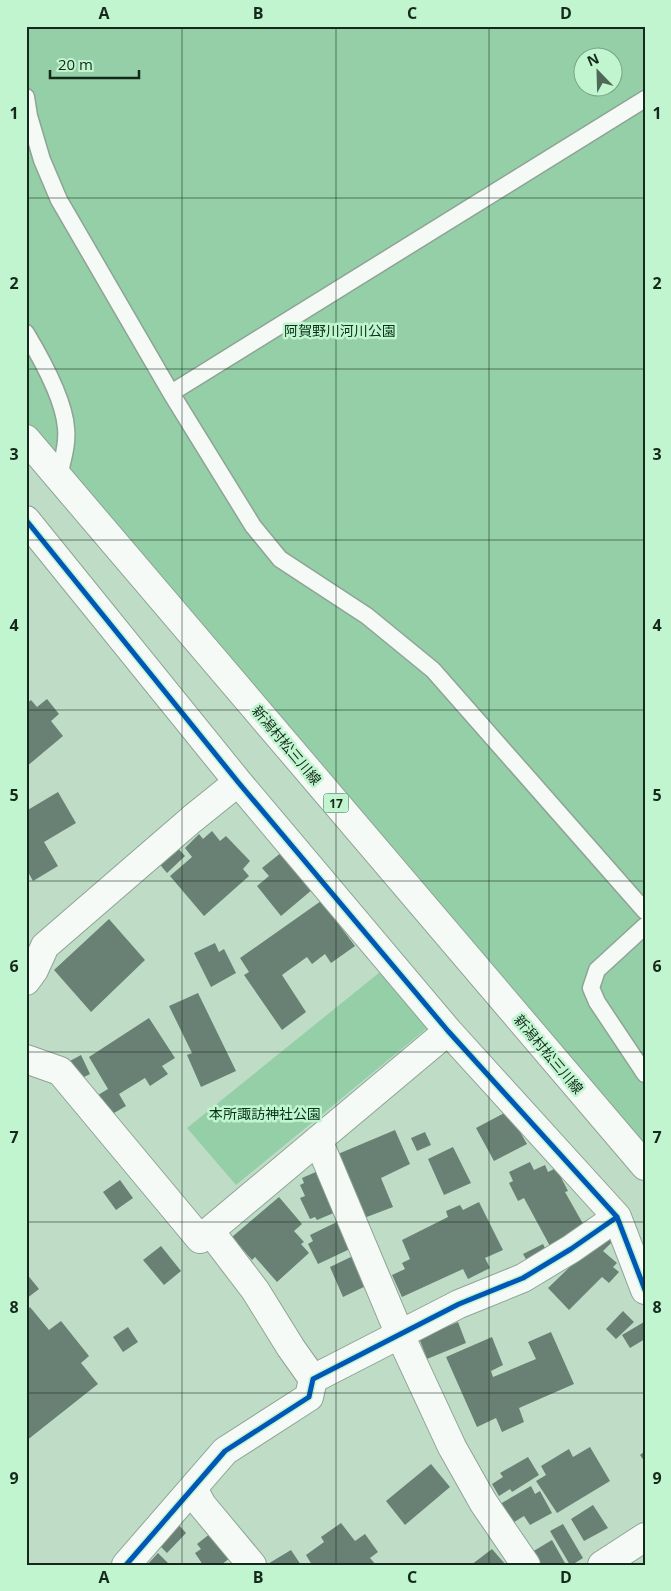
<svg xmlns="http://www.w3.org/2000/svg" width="671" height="1591" viewBox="0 0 671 1591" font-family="'Open Sans','Noto Sans JP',sans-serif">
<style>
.green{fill:#94cfa7;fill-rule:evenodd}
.building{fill:#698074}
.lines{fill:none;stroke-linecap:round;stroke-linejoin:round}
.service-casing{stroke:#8ea494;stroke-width:19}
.minor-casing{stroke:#8ea494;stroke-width:30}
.primary-casing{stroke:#8ea494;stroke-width:30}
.service{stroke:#f5faf7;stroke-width:16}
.minor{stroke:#f5faf7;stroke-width:28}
.primary{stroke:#f5faf7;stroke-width:28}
.cycleway-casing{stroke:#c0f5cf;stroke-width:8}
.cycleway{stroke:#0057b8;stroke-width:5}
.grid{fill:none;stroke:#14291b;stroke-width:1;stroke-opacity:0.55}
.labels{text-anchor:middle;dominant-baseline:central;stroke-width:5;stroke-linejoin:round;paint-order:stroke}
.shield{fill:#c0f5cf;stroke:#486651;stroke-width:1}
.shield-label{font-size:12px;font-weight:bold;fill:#14291b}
.park-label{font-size:14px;fill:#07331a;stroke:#c0f5cf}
.street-label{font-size:14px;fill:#14291b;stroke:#c0f5cf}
.neatline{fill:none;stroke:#14291b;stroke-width:2}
.grid-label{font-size:16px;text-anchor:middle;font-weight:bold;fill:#14291b}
</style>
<rect width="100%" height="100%" fill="#bfdcc7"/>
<path class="green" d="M26 26H645V1149L26 436ZM584 58H614V88H584Z
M385 968 432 1024 236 1185 187 1128Z"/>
<path class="building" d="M47 699 59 714 51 721 63 736 26 767V704L31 700 37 707Z
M58 792 76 823 44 842 58 866 33 881 28 872 26 873V811Z
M212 831 220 841 226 836 250 861 243 869 249 876 204 916 170 876 192 857 185 848 199 834 203 839Z
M175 845 185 856 167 873 157 861Z
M282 852 313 889 281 916 257 886 269 876 262 868Z
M321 901 355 946 331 963 325 954 312 964 307 957 282 975 306 1012 282 1030 244 975 249 972 240 958Z
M109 919 145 960 91 1012 54 970Z
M215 943 219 952 224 949 236 973 211 987 194 953Z
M198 993 236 1071 201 1087 187 1055 192 1053 169 1006Z
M149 1018 175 1058 162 1066 168 1074 150 1086 145 1078 119 1094 126 1106 109 1116 98 1095 108 1089 89 1057Z
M81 1055 90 1074 78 1080 68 1062Z
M508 1111 527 1144 494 1161 476 1128Z
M395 1130 410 1164 381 1178 393 1207 364 1218 338 1154Z
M425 1132 431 1145 417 1151 411 1138Z
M453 1147 471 1183 444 1195 428 1159Z
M530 1162 534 1170 545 1165 548 1172 556 1168 568 1191 565 1192 586 1229 551 1248 524 1198 518 1201 509 1183 513 1181 509 1172Z
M318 1171 336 1212 317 1220 315 1217 310 1219 300 1198 305 1196 300 1185 304 1183 302 1178Z
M120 1180 133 1198 116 1210 103 1192Z
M279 1197 302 1224 294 1231 304 1242 301 1244 309 1253 277 1282 255 1257 252 1260 232 1237Z
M479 1202 503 1250 485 1258 490 1268 468 1279 463 1269 402 1297 392 1275 405 1269 402 1263 410 1259 402 1240 448 1217 446 1211 460 1205 463 1210Z
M339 1221 352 1248 318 1264 308 1244 313 1241 310 1235Z
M603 1235 612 1242 603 1251 617 1263 613 1267 619 1272 609 1283 602 1277 569 1310 548 1288Z
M543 1244 549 1256 530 1266 523 1254Z
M161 1246 181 1271 164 1285 143 1260Z
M355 1255 368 1285 343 1297 330 1267Z
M26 1273 39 1289 26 1299Z
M30 1307 49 1330 61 1321 89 1356 81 1363 98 1384 26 1441V1311Z
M623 1311 634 1322 616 1339 606 1329Z
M458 1322 466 1343 427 1359 419 1338Z
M644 1322 645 1339 630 1348 622 1335Z
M128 1327 138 1342 123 1352 113 1337Z
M551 1332 574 1384 519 1408 524 1422 502 1432 496 1418 477 1427 446 1357 492 1337 503 1365 491 1371 493 1377 536 1359 528 1342Z
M590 1447 610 1481 557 1513 536 1481 546 1475 541 1466 569 1449 573 1457Z
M645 1451V1462L640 1455Z
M528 1457 539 1475 512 1492 510 1489 499 1496 492 1484 503 1477 500 1473Z
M431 1464 450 1487 405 1525 386 1501Z
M531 1486 535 1494 540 1491 552 1513 530 1525 524 1516 511 1524 500 1504Z
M593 1505 608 1528 584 1541 571 1519Z
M341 1523 355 1541 365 1534 378 1552 370 1558 376 1565H312L306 1555 324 1542 321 1537Z
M178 1524 186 1533 167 1553 159 1545Z
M563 1524 583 1558 572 1565H570L550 1531Z
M211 1533 230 1558 221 1565H203L195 1553 201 1549 197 1544Z
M552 1540 566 1565H540L532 1552Z
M492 1549 506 1565H471Z
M291 1550 301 1565H266Z
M158 1553 170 1565H147Z"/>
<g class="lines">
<defs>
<path id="service" d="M26 97 29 116 42 160 59 200 171 393 253 526 280 559 367 616 433 670 645 911
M26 333C41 358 64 399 66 428 68 445 62 461 59 477
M171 393 645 99
M645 926 597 970 591 988 597 1002 645 1074"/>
<path id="minor" d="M26 520 238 782 448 1031 617 1217 645 1290
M26 981 34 970 45 946 192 819 238 782
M26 1059 60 1071 200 1239 448 1031
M318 1140 400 1335 452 1447 483 1502 526 1565
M210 1231 255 1290 291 1348 313 1379
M193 1488 202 1505 252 1565
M126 1565 225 1451 309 1397 313 1379 459 1304 523 1278 571 1249 617 1217
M602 1565 645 1537"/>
<path id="primary" d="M26 439 645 1166"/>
</defs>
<use href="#service" class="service-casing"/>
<use href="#minor" class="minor-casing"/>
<use href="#primary" class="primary-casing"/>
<use href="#service" class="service"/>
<use href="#minor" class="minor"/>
<use href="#primary" class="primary"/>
<defs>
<path id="cycleway" d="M26 520 238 782 448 1031 617 1217 645 1290
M126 1565 225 1451 309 1397 313 1379 459 1304 523 1278 571 1249 617 1217"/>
</defs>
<use href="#cycleway" class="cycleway-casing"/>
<use href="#cycleway" class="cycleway"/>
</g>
<path class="grid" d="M182 26V1565M336 26V1565M489 26V1565M26 198H645M26 369H645M26 540H645M26 710H645M26 881H645M26 1052H645M26 1222H645M26 1393H645"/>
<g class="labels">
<rect class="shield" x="323.5" y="793.5" width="25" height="19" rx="4"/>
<g class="shield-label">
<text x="336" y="803">17</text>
</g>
<g class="park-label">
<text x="340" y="330">阿賀野川河川公園</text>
<text x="265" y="1113">本所諏訪神社公園</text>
</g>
<g class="street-label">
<text transform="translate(287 745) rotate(50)">新潟村松三川線</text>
<text transform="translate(549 1054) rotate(50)">新潟村松三川線</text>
</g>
</g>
<rect width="671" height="1591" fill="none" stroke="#c0f5cf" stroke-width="55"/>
<g transform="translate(598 72) rotate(337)"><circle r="24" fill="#c0f5cf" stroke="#7ba387"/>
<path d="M0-4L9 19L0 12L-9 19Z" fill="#506857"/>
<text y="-8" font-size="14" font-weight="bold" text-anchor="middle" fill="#14291b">N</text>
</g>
<path d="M50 70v8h89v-8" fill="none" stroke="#14291b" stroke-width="2.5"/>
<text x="58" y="70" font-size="15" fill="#14291b" stroke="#c0f5cf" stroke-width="4" paint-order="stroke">20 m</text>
<rect x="28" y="28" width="616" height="1536" class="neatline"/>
<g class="grid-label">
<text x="104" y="19">A</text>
<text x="258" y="19">B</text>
<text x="412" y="19">C</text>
<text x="566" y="19">D</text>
<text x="14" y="119">1</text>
<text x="657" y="119">1</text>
<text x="14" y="289">2</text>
<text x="657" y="289">2</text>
<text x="14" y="460">3</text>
<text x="657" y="460">3</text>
<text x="14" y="631">4</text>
<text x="657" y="631">4</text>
<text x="14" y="801">5</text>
<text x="657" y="801">5</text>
<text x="14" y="972">6</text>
<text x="657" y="972">6</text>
<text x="14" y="1143">7</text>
<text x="657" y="1143">7</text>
<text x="14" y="1313">8</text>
<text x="657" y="1313">8</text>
<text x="14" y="1484">9</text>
<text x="657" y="1484">9</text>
<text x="104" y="1583">A</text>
<text x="258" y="1583">B</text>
<text x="412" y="1583">C</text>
<text x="566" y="1583">D</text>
</g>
</svg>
